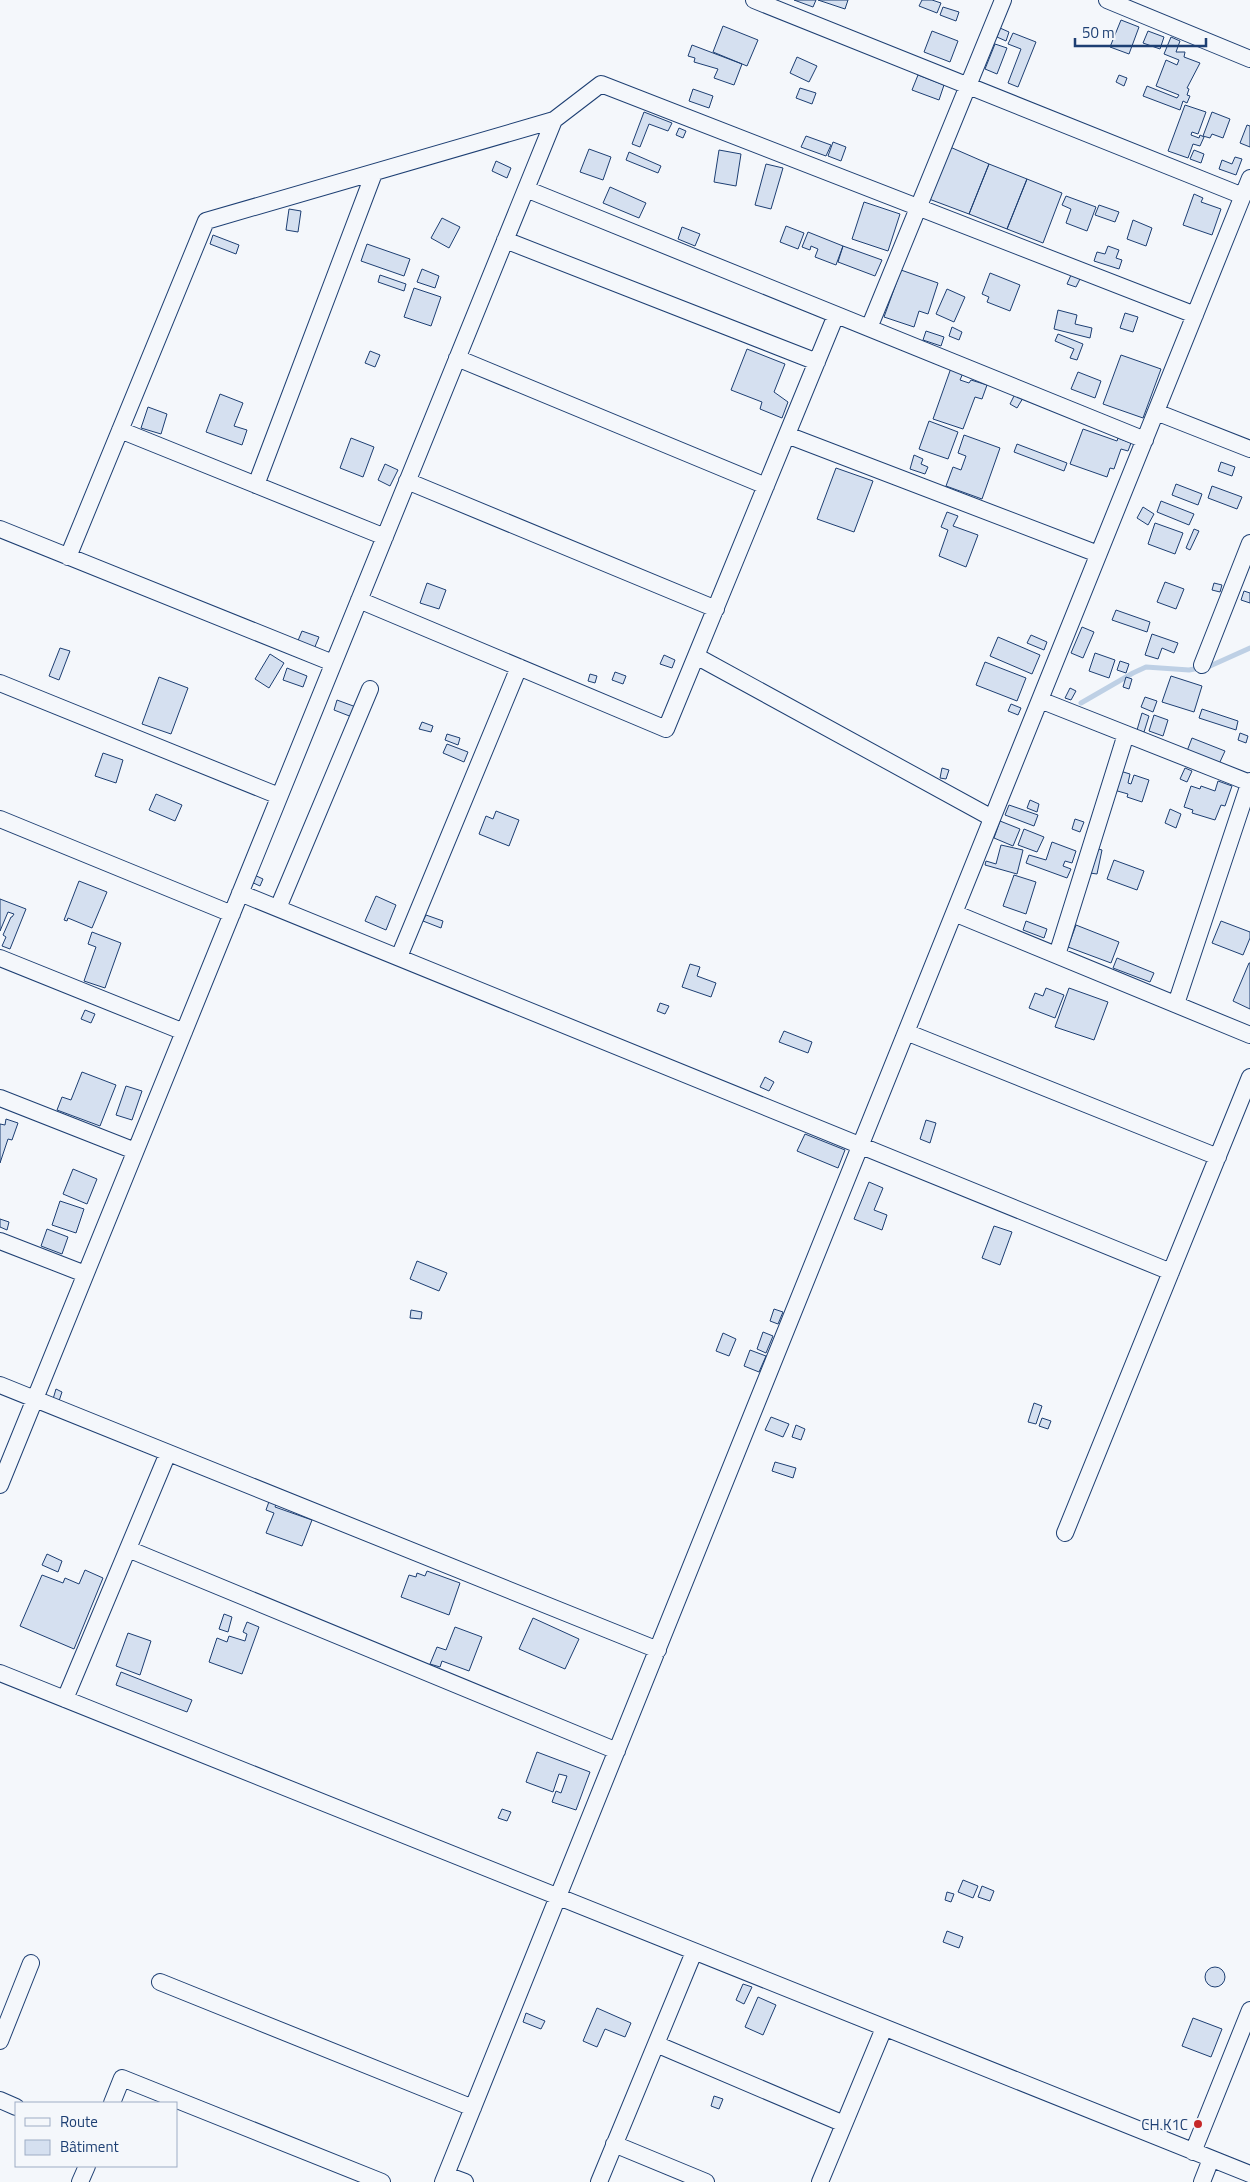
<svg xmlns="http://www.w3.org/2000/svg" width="1250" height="2182" viewBox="0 0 1250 2182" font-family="'Titillium Web',sans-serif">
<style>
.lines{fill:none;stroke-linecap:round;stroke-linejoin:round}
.stream{stroke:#bed0e5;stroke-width:5}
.building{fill:#d5e0f0;stroke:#1d3f73}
.street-casing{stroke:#1d3f73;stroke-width:18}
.street{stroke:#f4f7fb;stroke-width:16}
.poi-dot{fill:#c62828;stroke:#f4f7fb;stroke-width:2}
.labels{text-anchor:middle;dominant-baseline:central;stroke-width:4;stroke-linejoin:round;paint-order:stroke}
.poi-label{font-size:15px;fill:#1d3f73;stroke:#f4f7fb;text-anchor:end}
</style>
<rect width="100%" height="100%" fill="#f4f7fb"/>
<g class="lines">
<path class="stream" d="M1081 703 1133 673 1146 667 1189 670 1210 666 1250 648"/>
</g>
<path class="building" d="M794 0H816L813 7Z
M818 0H848L845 9Z
M922 0H932L941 3 937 13 919 6Z
M943 7 959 12 956 21 940 15Z
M1121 20 1139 27 1129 54 1110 47Z
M723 26 758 40 747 66 713 52Z
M1000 28 1009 32 1006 41 997 37Z
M932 31 958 41 950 62 924 52Z
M1148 31 1164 37 1160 49 1143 43Z
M1013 33 1036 42 1018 87 1008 83 1021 49 1008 44Z
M1171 37 1180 41 1176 52H1185L1184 57 1200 63 1187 88 1189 89 1187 95 1190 96 1187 103 1183 101 1180 110 1143 96 1147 86 1177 98 1179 95 1156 86 1166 60 1177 65 1179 60 1164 54Z
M995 44 1007 48 997 74 985 69Z
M692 45 742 64 734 85 714 78 718 69 694 62 695 58 688 56Z
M797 57 817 66 809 82 790 73Z
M918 75 944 85 939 100 912 90Z
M1119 75 1127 78 1124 86 1116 82Z
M800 88 816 93 812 104 796 98Z
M693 89 713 96 709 108 689 101Z
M1185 105 1206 112 1198 134 1192 132 1191 135 1199 138 1200 135 1204 137 1200 146 1193 144 1188 158 1168 151Z
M644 112 672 123 668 131 649 124 640 147 632 144Z
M1212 112 1230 119 1223 138 1212 134 1210 138 1203 136Z
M1247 125 1250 126V147L1240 143Z
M679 128 686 131 683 138 676 135Z
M806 136 831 145 826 156 801 147Z
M833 142 846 147 841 161 828 156Z
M950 147 989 164 969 214 929 199Z
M589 149 611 157 603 180 580 172Z
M719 150 741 154 736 186 714 182Z
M1194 150 1204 154 1201 163 1190 159Z
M629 152 661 166 658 173 626 160Z
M1235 157 1242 159 1236 175 1219 169 1222 160 1232 164Z
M496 161 511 168 507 178 492 171Z
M766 164 783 168 771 209 755 205Z
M989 164 1027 179 1007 229 969 214Z
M1027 179 1062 193 1043 243 1007 229Z
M610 187 646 203 639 218 603 203Z
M1194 194 1203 198 1201 202 1221 209 1212 235 1183 225Z
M1066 196 1096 207 1087 231 1066 223 1071 209 1062 205Z
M864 202 900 214 888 251 852 239Z
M1099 205 1119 212 1115 222 1095 215Z
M289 209 301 211 298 232 286 230Z
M442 218 460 227 449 248 431 238Z
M1133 220 1152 228 1146 246 1127 239Z
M786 226 804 233 798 249 780 242Z
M682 227 700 234 695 246 678 239Z
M808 232 843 246 836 265 815 257 818 249 811 246 810 250 802 247Z
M213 235 239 245 236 254 210 244Z
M367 244 410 259 404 276 361 261Z
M843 246 882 260 875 276 838 262Z
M1108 246 1119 250 1116 258 1122 260 1119 269 1094 261 1097 252 1105 254Z
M422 269 439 276 435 288 417 282Z
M901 270 938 283 928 314 919 311 914 327 884 317Z
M990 273 1020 285 1010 311 987 302 989 297 982 294Z
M380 275 406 284 404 291 378 282Z
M1071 275 1080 279 1076 287 1067 284Z
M414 288 441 297 431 326 404 317Z
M947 289 965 297 954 322 936 314Z
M1058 310 1077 315 1075 324 1092 328 1090 338 1054 329Z
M1125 313 1138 317 1133 332 1120 328Z
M952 327 962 332 959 340 949 336Z
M926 331 944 337 941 346 923 340Z
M1058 334 1083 344 1077 360 1070 358 1074 349 1055 341Z
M747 349 785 364 774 392 788 402 782 418 760 409 762 402 731 390Z
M370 351 380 355 375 367 365 363Z
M1121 355 1161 369 1143 418 1103 404Z
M951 368 963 373 960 380 969 383 971 380 987 385 982 399 975 397 963 429 933 419Z
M1078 372 1101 381 1095 398 1071 389Z
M220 394 243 403 234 426 247 430 242 445 206 432Z
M1015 394 1023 398 1017 408 1010 404Z
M148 407 167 414 161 434 141 428Z
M929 421 958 432 948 459 919 449Z
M1083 429 1117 441 1118 438 1131 443 1128 451 1121 449 1114 469 1110 468 1107 477 1070 464Z
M964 435 1000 448 982 499 946 486 953 467 961 470 966 456 958 453Z
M351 438 374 447 363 477 340 468Z
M1017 444 1067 463 1064 471 1014 452Z
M914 455 923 459 921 464 928 467 925 474 910 469Z
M1221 462 1235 467 1232 476 1218 471Z
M385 464 398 470 390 486 378 480Z
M836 468 873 481 854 532 817 519Z
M1176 484 1202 494 1198 505 1172 495Z
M1212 486 1242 497 1237 509 1208 498Z
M1161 501 1194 514 1189 525 1157 512Z
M1143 507 1154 514 1148 525 1137 518Z
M947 512 958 516 953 526 978 535 966 567 939 556 948 530 941 527Z
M1155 523 1183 533 1175 554 1148 544Z
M1194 529 1199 531 1190 550 1186 548Z
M1165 582 1184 589 1176 609 1157 602Z
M427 583 446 590 439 609 420 603Z
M1214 583 1222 585 1220 592 1212 590Z
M1244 591 1250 593V603L1241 600Z
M1116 610 1150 622 1147 632 1112 620Z
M1082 627 1094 632 1083 658 1071 653Z
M302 631 319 637 314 649 297 643Z
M1152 634 1178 643 1174 653 1162 648 1158 659 1145 655Z
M1031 635 1047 642 1044 650 1027 643Z
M998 637 1040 655 1032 674 990 656Z
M60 648 70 651 59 680 49 676Z
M1095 653 1115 660 1109 678 1089 671Z
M270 654 284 663 269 688 255 679Z
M664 655 675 660 672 668 660 664Z
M1120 661 1129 664 1126 673 1117 670Z
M985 662 1026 678 1017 701 976 685Z
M287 668 307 676 303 687 283 680Z
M615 672 626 676 623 684 612 680Z
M590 674 597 676 595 683 588 681Z
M1171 676 1202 686 1194 712 1162 702Z
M159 677 188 688 171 734 142 724Z
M1126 677 1132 679 1129 689 1123 687Z
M1070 688 1076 691 1071 700 1065 698Z
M1145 697 1157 701 1153 712 1141 707Z
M337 700 356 707 352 717 334 710Z
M1011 704 1021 708 1018 715 1008 711Z
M1202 709 1238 721 1236 730 1199 718Z
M1142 713 1149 716 1144 732 1137 730Z
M1154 715 1168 720 1163 736 1149 731Z
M422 722 433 726 431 732 419 729Z
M1240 733 1248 736 1246 743 1238 740Z
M447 734 460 738 458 745 445 740Z
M1192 738 1225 751 1219 764 1187 751Z
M447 744 468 752 464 762 443 753Z
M103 753 123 760 116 783 95 776Z
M942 768 949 770 946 779 940 778Z
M1185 768 1192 771 1187 782 1180 779Z
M1120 771 1130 774 1128 783 1131 784 1134 775 1149 780 1142 802 1127 797 1128 794 1114 790Z
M1218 781 1232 786 1225 806 1221 805 1215 820 1192 813 1193 810 1184 807 1191 786 1200 789 1201 786 1215 791Z
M156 794 182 805 175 821 149 810Z
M1030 800 1039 804 1037 812 1027 808Z
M1009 805 1038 815 1034 826 1005 815Z
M1170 809 1181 814 1176 828 1165 823Z
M496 811 519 820 509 846 479 834 486 816 493 819Z
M1075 819 1084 822 1080 832 1072 829Z
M1000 821 1020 829 1013 846 994 838Z
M1024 829 1044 837 1037 852 1018 845Z
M1052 842 1076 851 1072 863 1065 861 1063 866 1071 869 1067 878 1026 863 1029 855 1046 860Z
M1001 845 1023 850 1017 874 985 865 986 861 996 864Z
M1095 848 1102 850 1097 874 1090 873Z
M1114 860 1144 871 1137 890 1107 879Z
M250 873 263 879 260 886 247 880Z
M1014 875 1036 882 1026 914 1003 906Z
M79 881 107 892 92 928 68 918 67 921 64 920Z
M376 896 396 905 386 930 365 921Z
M0 899 26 909 10 949 2 946 6 937 3 935 11 917H12L14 914 8 912 0 931Z
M426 915 443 921 441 928 423 921Z
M1026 921 1047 929 1044 938 1023 930Z
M1221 921 1250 932V938L1243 955 1212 943Z
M1076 925 1119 942 1111 963 1068 947Z
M92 932 121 943 105 988 84 981 96 947 88 944Z
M1117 958 1154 973 1150 982 1113 968Z
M1249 963H1250V1009L1233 1001Z
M690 964 700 967 697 976 716 983 711 997 682 987Z
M1046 988 1064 995 1055 1018 1029 1008 1035 993 1043 996Z
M1069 988 1108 1002 1094 1040 1055 1027Z
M660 1003 669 1006 665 1014 657 1011Z
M85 1010 95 1014 91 1023 81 1019Z
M784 1031 812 1042 808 1053 779 1042Z
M82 1072 116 1085 100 1126 57 1110 62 1097 71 1100Z
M765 1077 774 1082 769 1091 760 1087Z
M126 1086 142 1091 132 1120 116 1115Z
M6 1119 18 1123 12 1140 8 1139 0 1163V1124L5 1125Z
M926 1120 936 1123 930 1143 920 1139Z
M805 1134 845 1150 838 1168 797 1151Z
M73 1169 97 1179 87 1204 63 1194Z
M869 1182 883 1188 874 1210 887 1215 882 1230 854 1219Z
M60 1201 84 1209 76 1233 52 1225Z
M0 1219 9 1222 7 1230 0 1227Z
M994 1226 1012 1232 1000 1265 982 1258Z
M47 1229 68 1237 62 1254 41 1246Z
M417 1261 447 1273 439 1291 410 1279Z
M774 1309 783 1312 778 1324 770 1321Z
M411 1310 422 1312 421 1319 410 1318Z
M763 1332 773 1336 766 1353 757 1349Z
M723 1333 736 1339 729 1356 716 1351Z
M750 1350 766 1356 759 1372 744 1366Z
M56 1389 62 1392 59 1401 53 1399Z
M1034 1403 1042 1406 1036 1424 1028 1422Z
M771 1417 789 1424 783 1437 765 1430Z
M1042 1418 1051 1421 1048 1429 1039 1426Z
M796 1425 805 1429 801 1440 792 1437Z
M775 1462 796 1468 793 1478 772 1471Z
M271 1496 278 1499 275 1507 312 1520 302 1546 266 1533 274 1513 266 1510Z
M47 1554 62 1561 58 1572 42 1565Z
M85 1570 103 1578 74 1649 20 1626 42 1575 63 1583 65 1578 79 1584Z
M427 1571 460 1583 449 1615 401 1597 409 1575 416 1577 417 1573 425 1576Z
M224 1614 232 1617 228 1632 219 1629Z
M533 1618 579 1639 565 1669 519 1649Z
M247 1622 259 1627 242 1674 209 1662 217 1638 227 1642 229 1636 245 1641 247 1634 243 1632Z
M455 1627 482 1637 469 1671 442 1661 440 1667 430 1664 437 1647 446 1650Z
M128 1633 151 1641 140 1675 116 1666Z
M121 1672 192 1700 187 1712 116 1685Z
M537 1752 590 1772 576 1810 552 1802 556 1791 561 1793 567 1776 559 1774 553 1792 526 1782Z
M502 1809 511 1812 507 1821 498 1818Z
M963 1880 978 1886 973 1898 958 1892Z
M982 1886 994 1891 990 1901 978 1897Z
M947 1892 954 1894 951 1902 945 1900Z
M947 1931 963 1937 959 1948 943 1942Z
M1205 1977a10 10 0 1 1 20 0a10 10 0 1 1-20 0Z
M743 1984 752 1987 744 2004 736 2000Z
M758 1997 776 2005 763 2035 745 2027Z
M597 2008 631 2023 625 2037 605 2029 597 2047 583 2041Z
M526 2013 545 2021 541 2029 523 2022Z
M1193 2018 1222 2029 1211 2057 1182 2046Z
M714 2096 723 2099 719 2109 711 2106Z"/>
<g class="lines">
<defs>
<path id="street" d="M754 0 1243 196
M1107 0 1250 59
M526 189 1145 440
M505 240 817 362
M869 328 1003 0
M457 358 766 486
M1156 412 1250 449
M120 430 385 537
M787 435 1098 554
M407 481 716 609
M256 485 374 173
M0 529 333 663
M68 557 206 221 554 120 601 84 1195 315
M359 600 666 729 836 315
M696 656 992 818
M1202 665 1250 543
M0 683 279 796
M1040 700 1250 783
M0 819 232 914
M240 893 1171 1272
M278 908 370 689
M954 913 1250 1035
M1057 955 1126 734
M399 957 519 667
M0 958 184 1032
M1176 1004 1250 781
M906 1032 1218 1157
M0 1098 135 1151
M0 1241 85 1274
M0 1385 658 1650
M0 1485 554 120
M1065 1533 1250 1077
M128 1549 617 1751
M0 1673 1250 2174
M65 1699 168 1453
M160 1982 473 2108
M0 2041 31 1963
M656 2044 844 2124
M0 2100 16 2107
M112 2103 122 2078 382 2182
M614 2144 706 2182
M1193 2152 1250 2010
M446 2175 465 2182
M80 2182 87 2166
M443 2182 1250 178
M599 2182 694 1952
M820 2182 884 2028
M1202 2182 1211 2159"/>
</defs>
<use href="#street" class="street-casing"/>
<use href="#street" class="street"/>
</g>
<circle class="poi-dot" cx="1198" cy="2124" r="5"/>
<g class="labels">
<g class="poi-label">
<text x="1188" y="2124">CH K1C</text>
</g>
</g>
<rect x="15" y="2102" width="162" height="65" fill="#f4f7fb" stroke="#9eadc5"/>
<rect x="25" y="2118" width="25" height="8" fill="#f4f7fb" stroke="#9eadc5"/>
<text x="60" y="2127" font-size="15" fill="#1d3f73">Route</text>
<rect x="25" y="2140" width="25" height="15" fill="#d5e0f0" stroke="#9eadc5"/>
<text x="60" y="2152" font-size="15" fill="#1d3f73">Bâtiment</text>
<path d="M1075 38v8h131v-8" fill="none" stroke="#1d3f73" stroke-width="2.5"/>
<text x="1082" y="38" font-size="15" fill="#1d3f73" stroke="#f4f7fb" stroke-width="4" paint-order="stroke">50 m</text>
</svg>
